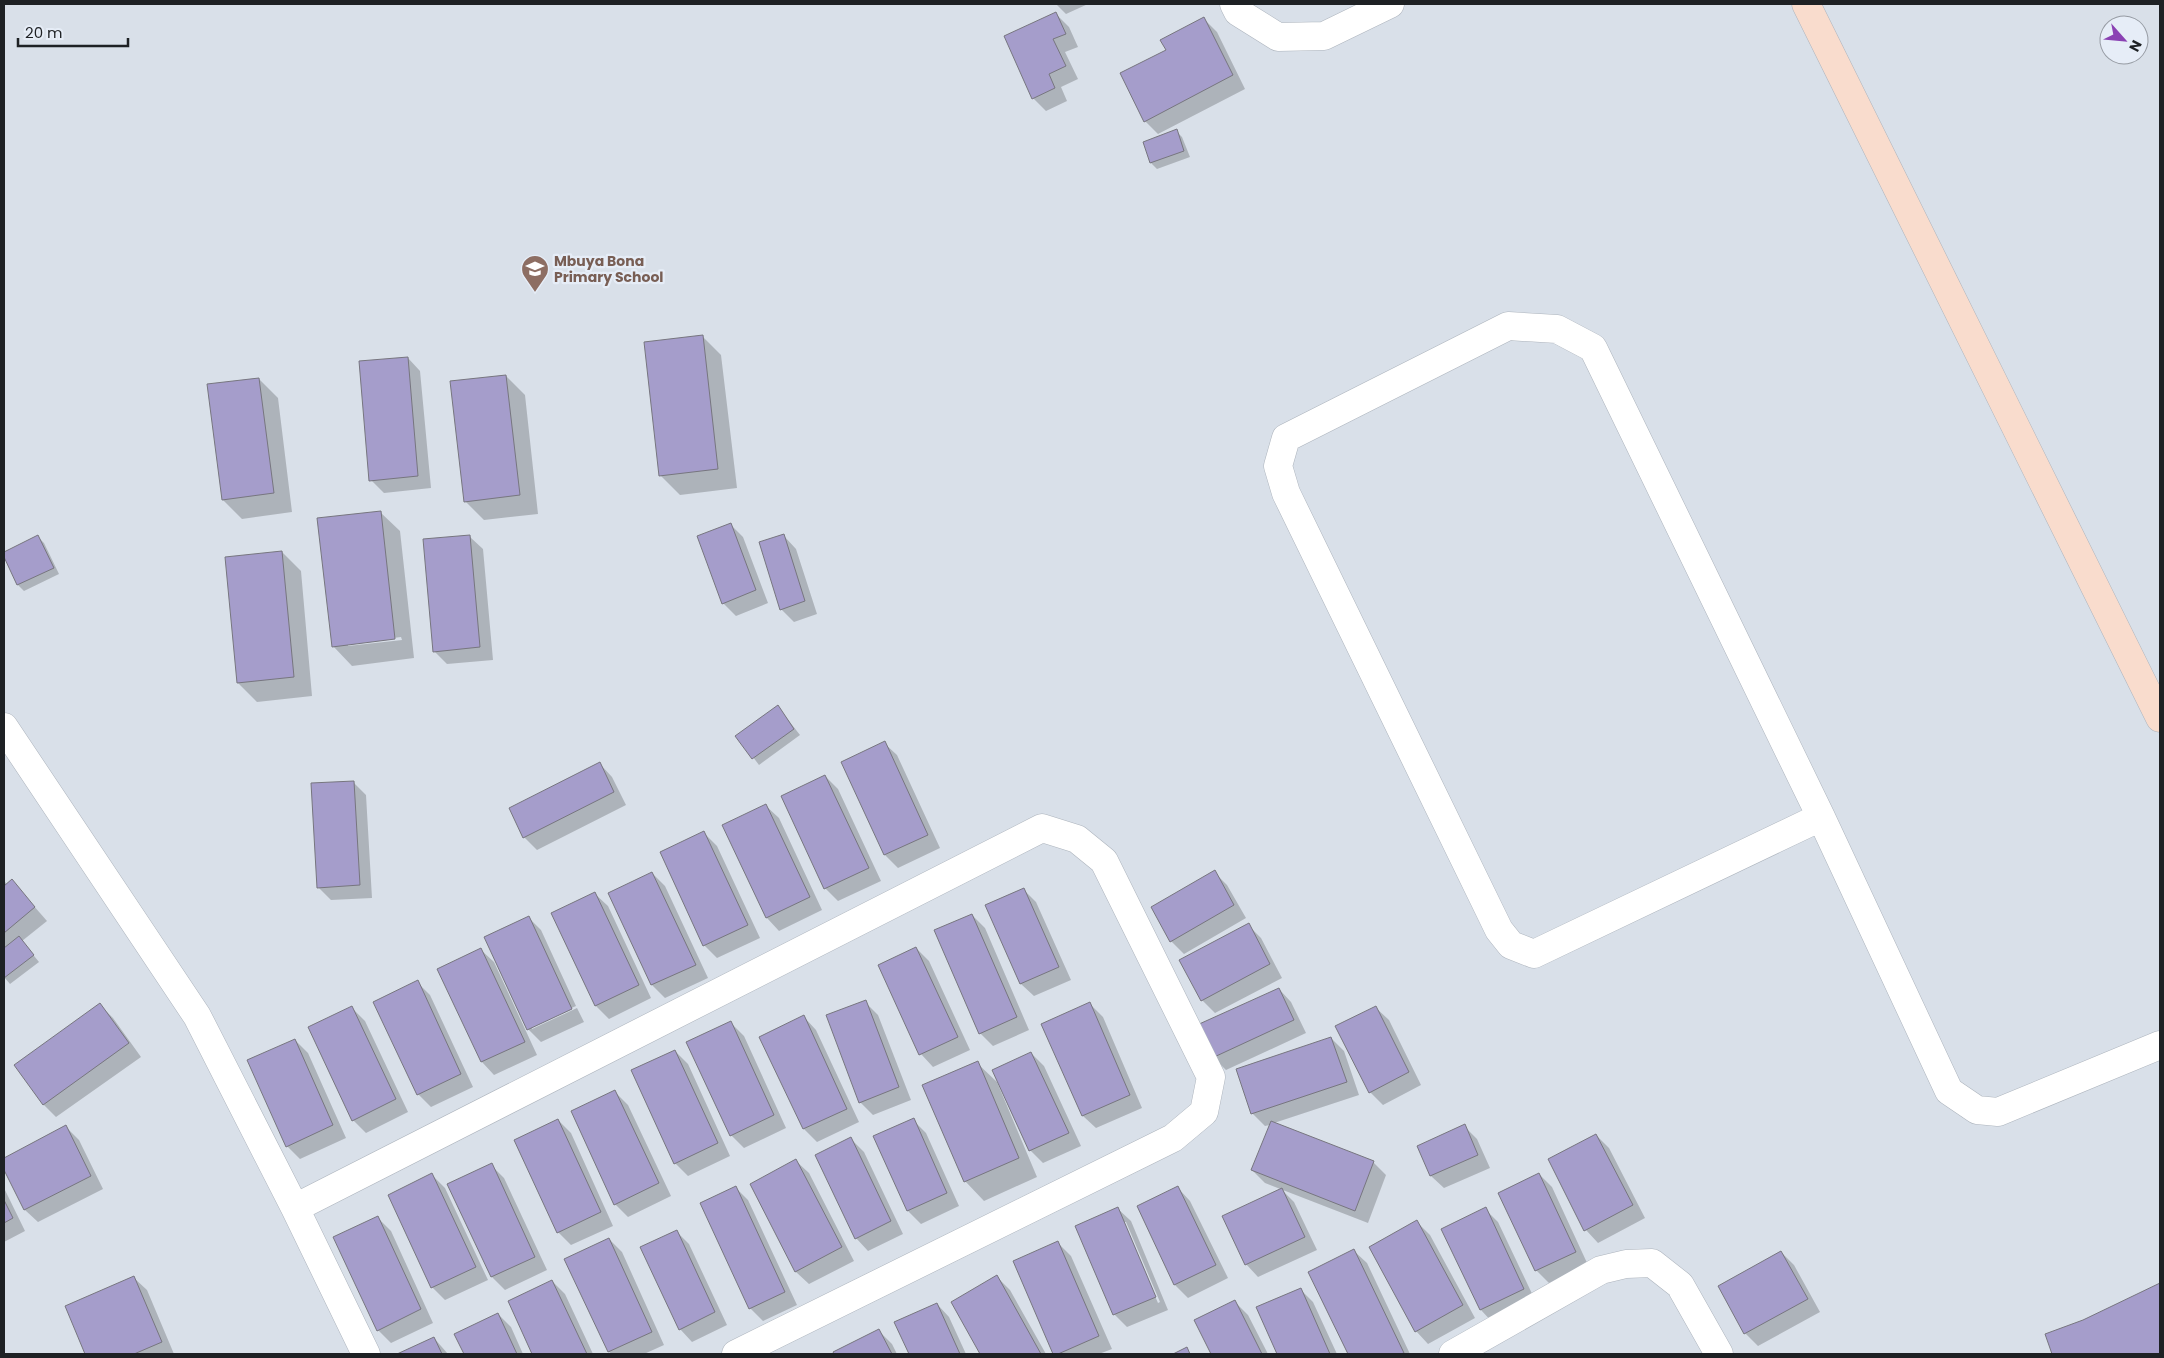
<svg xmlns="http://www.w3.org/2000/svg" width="2164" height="1358" viewBox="0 0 2164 1358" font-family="Poppins,sans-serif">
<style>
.shadow{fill:#0003;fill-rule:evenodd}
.building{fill:#a59dcb;stroke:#77767f}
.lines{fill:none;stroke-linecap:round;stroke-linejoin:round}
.street-casing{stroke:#adb4bd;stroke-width:29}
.secondary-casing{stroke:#adb4bd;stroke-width:29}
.street{stroke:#fff;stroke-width:28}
.secondary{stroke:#f9dccd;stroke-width:28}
.labels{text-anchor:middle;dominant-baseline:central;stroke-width:4.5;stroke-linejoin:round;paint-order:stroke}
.education-label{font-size:14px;font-weight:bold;fill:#785e54;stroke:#e6edf7;text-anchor:start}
</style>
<rect width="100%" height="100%" fill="#d9e0e9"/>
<path class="shadow" d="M1056 4H1088L1066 14Z
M1056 14 1069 27 1078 47 1065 52 1078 79 1061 87 1067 101 1046 111 1033 98Z
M1204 19 1217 32 1245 89 1158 134 1145 121 1167 51Z
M1176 131 1182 137 1190 157 1157 169 1151 163Z
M702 336 721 355 737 488 680 495 661 476Z
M408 358 420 371 431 488 384 493 371 480Z
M506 376 525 395 538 514 484 520 465 501Z
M259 379 278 398 292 512 242 519 223 500Z
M380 512 400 531 414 658 352 666 333 646ZM401 637 402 640 348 646V644Z
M730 524 743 537 768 603 736 616 723 603Z
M784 536 796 549 817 614 794 622 781 609Z
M38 537 44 543 59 574 24 591 18 585 4 553Z
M470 537 483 549 493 660 447 664 434 651Z
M282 552 301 571 312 696 257 702 238 683Z
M778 707 800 735 759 765 737 736Z
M884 743 897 755 940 848 898 868 885 855 842 762Z
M600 764 612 777 626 805 537 850 524 837Z
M825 776 838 789 881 881 838 901 825 888Z
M353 782 366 795 372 898 331 900 319 888Z
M766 806 779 818 822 910 779 931 767 918Z
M704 833 717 846 760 938 717 958 704 945Z
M1214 872 1227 885 1246 918 1184 954 1171 941Z
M652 873 665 886 708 978 665 998 652 985 610 893Z
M4 880 7 885 12 881 47 921 22 941 39 962 10 984 4 977Z
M1023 889 1036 902 1071 980 1034 996 1021 984Z
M595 894 608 906 651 998 609 1019 596 1006 553 913Z
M972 915 985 928 1029 1030 993 1046 980 1033Z
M528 917 541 930 576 1006 532 1026V1029L577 1008 584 1022 541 1042 528 1029Z
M1248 925 1261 938 1282 978 1215 1013 1202 1000Z
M916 948 929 961 970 1050 933 1067 921 1054Z
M481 950 494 962 537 1055 494 1075 482 1062Z
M417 982 430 995 473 1087 431 1107 418 1094Z
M1279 989 1291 1002 1306 1033 1226 1070 1213 1057Z
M865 1002 878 1015 911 1100 873 1115 860 1102Z
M1090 1004 1103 1017 1142 1108 1096 1128 1083 1116Z
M100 1005 113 1018 141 1057 56 1117 43 1104Z
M352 1008 365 1021 408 1112 366 1133 353 1120Z
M1376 1008 1389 1020 1421 1085 1383 1105 1370 1092Z
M804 1017 816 1030 859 1122 817 1142 804 1129Z
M731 1023 744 1036 786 1128 744 1148 731 1135Z
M1331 1038 1344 1051 1359 1095 1274 1123 1373 1162 1386 1175 1368 1223 1265 1183 1252 1170 1270 1125 1265 1126 1252 1113Z
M295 1040 308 1053 346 1138 300 1159 287 1146Z
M675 1051 688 1064 730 1156 688 1176 675 1163Z
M1031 1053 1044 1066 1081 1146 1043 1163 1030 1150Z
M977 1063 997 1082 1037 1177 984 1201 965 1181Z
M615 1092 628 1105 671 1196 628 1217 615 1204Z
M558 1120 571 1133 613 1226 571 1245 558 1232Z
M913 1120 926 1133 959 1206 921 1224 908 1211Z
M1464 1126 1477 1139 1490 1168 1444 1188 1431 1176 1418 1147Z
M66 1127 79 1140 103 1189 38 1222 25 1210 4 1167V1160Z
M1596 1135 1609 1148 1645 1218 1598 1243 1586 1230Z
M851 1139 864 1152 903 1234 868 1251 856 1238Z
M796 1161 809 1173 854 1261 809 1284 796 1272 751 1184Z
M491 1165 504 1178 547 1270 505 1290 492 1277 449 1185Z
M1539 1174 1552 1187 1588 1265 1549 1283 1536 1270Z
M432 1175 445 1188 488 1280 445 1300 432 1287Z
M735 1187 748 1200 797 1305 763 1321 750 1308Z
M4 1188 25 1231 4 1242Z
M1178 1188 1190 1201 1228 1278 1188 1298 1175 1285 1138 1207Z
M1281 1189 1294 1202 1317 1250 1258 1277 1246 1264Z
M1118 1209 1131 1221 1168 1310 1127 1327 1114 1314ZM1124 1222H1126L1160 1302 1158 1303Z
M1485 1209 1498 1222 1536 1302 1493 1323 1481 1310Z
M378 1218 391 1231 433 1323 391 1343 378 1330Z
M1417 1222 1430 1235 1475 1318 1428 1344 1416 1331Z
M676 1231 689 1244 727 1325 692 1342 680 1329Z
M609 1239 622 1252 664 1345 644 1354H612L609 1352 566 1260Z
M1058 1243 1071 1256 1112 1349 1099 1354H1054L1014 1262Z
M1354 1251 1367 1263 1410 1354H1349L1310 1273Z
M1781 1252 1794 1265 1820 1312 1758 1346 1745 1333Z
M997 1277 1010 1290 1046 1354H982L953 1302Z
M134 1278 147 1290 174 1354H86L66 1306Z
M552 1281 565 1294 593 1354H534L509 1301Z
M2160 1284V1354H2054L2047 1334 2084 1321Z
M1300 1289 1313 1302 1337 1354H1279L1258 1308Z
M1235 1302 1248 1315 1268 1354H1213L1196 1321Z
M937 1304 949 1317 966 1354H911L896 1322Z
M498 1314 511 1327 523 1354H465L456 1334Z
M879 1331 892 1344 897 1354H835V1353Z
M434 1338 448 1354H400Z"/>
<path class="building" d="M1056 12 1066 34 1053 39 1066 66 1049 74 1055 88 1032 99 1004 36Z
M1204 17 1233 75 1144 122 1120 73 1166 50 1160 40Z
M1177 129 1184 151 1150 163 1143 142Z
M703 335 718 469 659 476 644 342Z
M408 357 418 476 369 481 359 361Z
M506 375 520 495 464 502 450 381Z
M259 378 274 493 222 500 207 384Z
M381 511 395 639 332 647 317 518Z
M731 523 756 590 722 604 697 536Z
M784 534 805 601 780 610 759 542Z
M38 535 54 568 17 585 4 557V552Z
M470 535 480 647 433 652 423 539Z
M282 551 294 677 237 683 225 557Z
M778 705 794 729 752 759 735 736Z
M885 741 928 835 884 855 841 762Z
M600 762 614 792 523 838 509 808Z
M825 775 869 868 824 889 781 796Z
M354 781 360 885 317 888 311 783Z
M766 804 810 897 766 918 722 825Z
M704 831 748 925 703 946 660 852Z
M1215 870 1234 905 1170 942 1151 907Z
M652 872 696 965 651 985 608 893Z
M12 879 35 907 4 933V886Z
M1024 888 1059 967 1020 984 985 905Z
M595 892 639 985 595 1006 551 913Z
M972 914 1017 1017 979 1034 934 930Z
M529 916 572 1009 527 1030 484 937Z
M1249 923 1270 964 1201 1001 1179 960Z
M19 936 34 955 4 978V948Z
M916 947 958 1037 919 1055 878 965Z
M481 948 525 1042 481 1062 437 969Z
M418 980 461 1074 417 1095 373 1002Z
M1279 988 1294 1020 1212 1058 1197 1025Z
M866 1000 899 1087 859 1103 826 1015Z
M1090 1002 1130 1095 1082 1116 1041 1024Z
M100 1003 129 1043 43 1105 14 1065Z
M352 1006 396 1099 352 1121 308 1027Z
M1376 1006 1409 1072 1369 1093 1335 1026Z
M804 1015 847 1109 803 1129 759 1037Z
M731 1021 774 1115 730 1136 686 1042Z
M1331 1037 1347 1082 1251 1114 1236 1069Z
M295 1039 333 1125 286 1147 247 1060Z
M675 1050 718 1143 674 1164 631 1070Z
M1031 1052 1069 1133 1029 1151 992 1070Z
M978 1061 1019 1158 964 1182 922 1085Z
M615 1090 659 1183 614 1205 571 1111Z
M914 1118 947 1193 907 1211 873 1136Z
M558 1119 601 1212 557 1233 514 1140Z
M1271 1121 1374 1161 1355 1211 1251 1170Z
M1465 1124 1478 1155 1430 1176 1417 1146Z
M66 1125 91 1176 24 1210 4 1170V1158Z
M1596 1134 1633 1205 1584 1231 1548 1159Z
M851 1137 891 1221 855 1239 815 1155Z
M796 1159 842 1247 795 1272 750 1184Z
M492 1163 535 1257 491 1277 447 1184Z
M432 1173 476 1267 431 1288 388 1195Z
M1539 1173 1576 1252 1535 1271 1498 1193Z
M736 1186 785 1292 749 1309 700 1203Z
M1178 1186 1216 1265 1174 1285 1137 1206Z
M1282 1188 1305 1237 1245 1265 1222 1216Z
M4 1200 13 1218 4 1223Z
M1118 1207 1156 1297 1113 1315 1075 1226Z
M1486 1207 1524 1289 1480 1310 1441 1229Z
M378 1216 421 1309 377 1331 333 1237Z
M1417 1220 1463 1305 1415 1332 1369 1247Z
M677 1230 715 1312 679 1330 640 1247Z
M609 1238 652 1332 608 1352 564 1259Z
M1058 1241 1099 1336 1058 1354H1053L1013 1261Z
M1354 1249 1404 1353 1400 1354H1348L1308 1272Z
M1781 1251 1808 1299 1744 1334 1718 1286Z
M997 1275 1041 1354H980L951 1302Z
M134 1276 162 1342 134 1354H85L65 1306Z
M552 1280 587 1354H532L508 1301Z
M2160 1283V1354H2052L2045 1334 2083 1320Z
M1301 1288 1330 1354H1277L1256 1307Z
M1235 1300 1262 1354H1211L1194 1320Z
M937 1303 960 1354H909L894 1322Z
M498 1313 517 1354H464L454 1334Z
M879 1329 892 1354H834L833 1352Z
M434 1337 442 1354H397Z
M1187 1347 1190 1354H1173Z"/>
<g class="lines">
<defs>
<path id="street" d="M1234 4 1238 12 1278 37 1324 36 1390 4
M4 727 197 1016 295 1208 366 1354
M1821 817 1534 954 1511 945 1499 930 1286 493 1278 466 1286 438 1508 326 1557 329 1593 348 1821 817 1949 1091 1977 1110 1998 1112 2160 1045
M295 1208 1042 828 1077 839 1104 861 1211 1077 1204 1112 1173 1138 736 1354
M1453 1354 1601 1270 1626 1264 1652 1263 1680 1285 1719 1354"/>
<path id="secondary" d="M1806 4 2160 718"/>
</defs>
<use href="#street" class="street-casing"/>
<use href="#secondary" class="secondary-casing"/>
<use href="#street" class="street"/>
<use href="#secondary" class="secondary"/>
</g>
<defs>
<symbol id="school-pin" viewBox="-11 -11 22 30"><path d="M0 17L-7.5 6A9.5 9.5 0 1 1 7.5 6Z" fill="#8d6e63" stroke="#e6edf7"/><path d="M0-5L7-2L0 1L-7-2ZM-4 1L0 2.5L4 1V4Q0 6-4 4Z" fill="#fff"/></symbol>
</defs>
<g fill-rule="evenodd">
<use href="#school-pin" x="519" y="253" width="32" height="43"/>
</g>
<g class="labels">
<g class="education-label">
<text x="554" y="261">Mbuya Bona<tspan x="554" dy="16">Primary School</tspan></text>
</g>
</g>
<rect width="2164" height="1358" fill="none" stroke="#1e2124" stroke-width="10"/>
<g transform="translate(2124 40) rotate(117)"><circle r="24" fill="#e6edf7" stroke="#969ba3"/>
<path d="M0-4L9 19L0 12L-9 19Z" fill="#8a41b3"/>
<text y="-8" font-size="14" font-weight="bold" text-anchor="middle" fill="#1e2124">N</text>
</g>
<path d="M18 38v8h110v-8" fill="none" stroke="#1e2124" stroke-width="2.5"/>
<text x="25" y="38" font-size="15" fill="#1e2124" stroke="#e6edf7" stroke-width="4" paint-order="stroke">20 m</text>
</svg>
